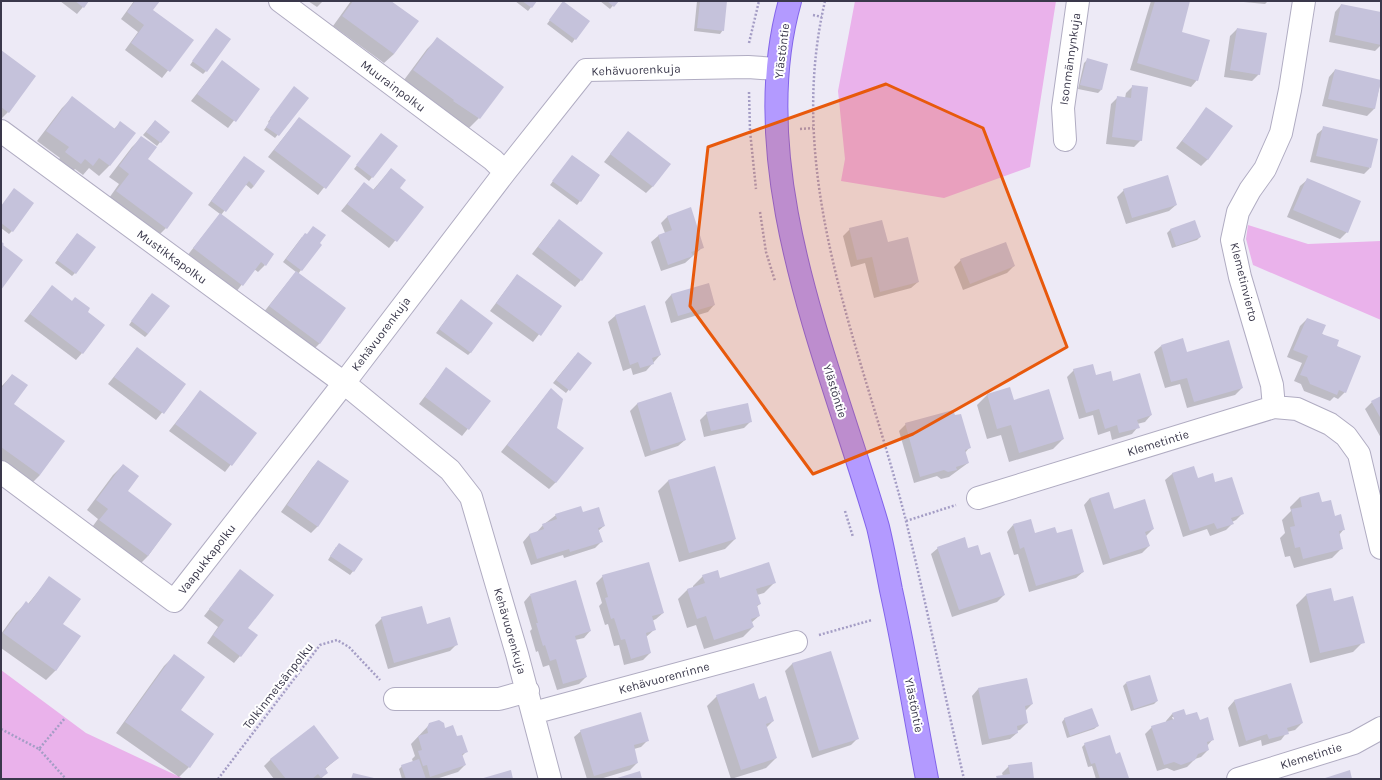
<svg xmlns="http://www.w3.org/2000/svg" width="1382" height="780" viewBox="0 0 1382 780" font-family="Karla,sans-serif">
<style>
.green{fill:#eab2eb}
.shadow{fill:#0003;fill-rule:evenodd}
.building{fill:#c5c2db}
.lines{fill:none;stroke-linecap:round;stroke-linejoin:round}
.minor-casing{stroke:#b0acc2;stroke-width:24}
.major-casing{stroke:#8264ea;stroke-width:24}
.path{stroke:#a49dc5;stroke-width:2.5;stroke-dasharray:2 2;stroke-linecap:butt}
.minor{stroke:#fff;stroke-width:22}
.major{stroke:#b39aff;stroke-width:22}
.marked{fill:#e8590c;fill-opacity:0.2;stroke:#e8590c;stroke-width:3;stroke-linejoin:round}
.labels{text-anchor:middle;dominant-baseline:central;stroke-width:4;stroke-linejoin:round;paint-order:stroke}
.street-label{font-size:12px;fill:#3a384b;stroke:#fff}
</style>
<rect width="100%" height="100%" fill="#edeaf6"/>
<path class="green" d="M855 1H1056L1030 167 944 198 841 181 845 159 838 91Z
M1248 225 1308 244 1381 241V320L1253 265 1246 239Z
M1 670 86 733 184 779H1Z"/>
<path class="shadow" d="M60 1H88L77 14Z
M134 1H158L152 10 192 40 162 78 125 50 138 32 121 19Z
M308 1H323L317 7Z
M351 1H390L394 54 384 63 333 26Z
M515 1H536L528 11Z
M600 1H617L610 9Z
M697 1H726L723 30 720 34 694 31Z
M1151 1H1185L1181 32 1197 80 1191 87 1130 70Z
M1233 1H1268L1265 4Z
M1341 5 1381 13V45L1375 51 1329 42 1335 12Z
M560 6 588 21 572 43 547 24Z
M1237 29 1259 74 1252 81 1224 77 1230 36Z
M213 33 206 71 203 74 190 65Z
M437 39 479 118 469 128 444 111 445 110 404 80 427 49Z
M1 52 8 112 1 119Z
M1087 60 1101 90 1098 93 1078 89 1084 63Z
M222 62 259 89 228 128 191 101Z
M1335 70 1381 81 1374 109 1367 116 1322 106 1329 77Z
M1133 86 1141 140 1134 147 1106 144 1111 104 1118 97 1125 98 1126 93Z
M291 91 308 98 275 138 264 130 269 123 268 122Z
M72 98 114 129 120 123 134 133 109 166 99 176 89 168 83 175 75 169 70 174 56 163 60 158 37 141 62 108Z
M1207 109 1208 159 1201 166 1176 148Z
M299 118 349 156 318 195 268 157Z
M155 121 168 132 157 146 143 135Z
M1324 128 1370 168 1364 174 1310 162 1317 134Z
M628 132 653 186 646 193 604 162Z
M381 134 397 146 369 181 354 169Z
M142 137 166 228 156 238 107 201 119 184 109 177 132 147Z
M572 156 599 176 577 205 550 185Z
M241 161 254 186 251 189 245 184 221 215 265 265 258 272 254 269 236 292 187 256 220 214 208 205Z
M391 169 398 188 423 207 389 248 341 211 364 183 373 190Z
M1307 180 1347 232 1340 239 1287 217 1300 186Z
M1124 190 1176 205 1169 211 1126 224 1117 197Z
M1 206 12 231 9 234 1 228Z
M668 216 703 247 685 263 661 271 651 242 658 236 665 233 661 223Z
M553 227 581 280 575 287 532 254Z
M850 229 887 243 918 282 911 288 874 298 865 263 851 267 843 236Z
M1170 230 1200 237 1197 240 1172 248 1167 233Z
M77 234 75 273 72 276 55 263Z
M302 237 301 270 298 274 320 343 313 350 263 313 296 272 283 262Z
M961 260 1014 266 1007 273 963 290 954 267Z
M517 275 561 306 533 342 490 311Z
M708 284 714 305 708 312 671 323 665 302 671 295Z
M52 287 86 312 82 353 76 360 24 321Z
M149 297 148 334 145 337 129 325Z
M458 304 471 352 468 355 436 333Z
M645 307 660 355 646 371 633 375 631 368 623 371 608 322 615 316Z
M1307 319 1336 347 1345 392 1338 399 1334 397 1330 401 1304 391 1301 384 1294 381 1302 363 1287 357 1300 326Z
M1161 346 1242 388 1235 395 1187 408 1180 384 1165 388 1154 352Z
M137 348 185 384 156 420 108 384Z
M575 356 590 363 566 393 553 383Z
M446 369 490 401 462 436 419 404Z
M1074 370 1113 382 1151 415 1145 422 1137 424 1138 427 1132 434 1112 440 1110 431 1098 435 1093 415 1079 419 1067 377Z
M12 375V404L40 475 30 485 1 464V387Z
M1009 388 1013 401 1063 439 1053 449 1009 462 1001 435 987 439 977 405 987 395Z
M551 389 556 429V482L549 489 501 452Z
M200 392 255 433 225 472 169 431Z
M671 393 685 440 678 446 645 457 630 411 637 404Z
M1381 397V438L1365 409 1372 402Z
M707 413 751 421 744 428 704 437 700 420Z
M906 424 969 448 965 453 968 463 949 477 941 479 937 476 914 483 899 431Z
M318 461V526L311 533 281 512 312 468Z
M123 465 126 491 171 524 148 556 138 566 90 530 98 519 87 510 113 475Z
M1193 467 1197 479 1215 483 1243 513 1236 520 1232 522V524L1226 530 1210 536 1207 529 1183 537 1165 480 1172 474Z
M714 468 735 539 725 549 679 562 658 491 668 481Z
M1300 497 1334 517 1344 529 1339 535 1342 548 1332 558 1294 568 1290 556 1285 557 1280 538 1285 533 1282 520 1291 511 1290 507Z
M1090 498 1153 529 1146 536 1149 546 1142 553 1103 565 1084 505Z
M582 514 604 526 598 531 602 541 595 548 564 558 563 555 531 565 523 542 529 535 536 533 543 525 556 515Z
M1013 525 1034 534H1057L1083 572 1076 578 1029 592 1018 554 1014 555 1007 532Z
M336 547 362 560 350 575 328 560Z
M938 548 968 550 981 556 1004 595 997 602 952 617 931 554Z
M240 570V656L234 663 207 643 218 627 204 616Z
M603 576 663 613 656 619 652 621 654 630 646 637 650 653 643 660 624 665 619 645 614 646 608 624 605 625 599 606 602 603 596 583Z
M703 576 720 579 774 583 764 593 757 595 760 604 756 607 759 616 751 623 753 627 743 637 704 649 696 625 687 628 678 599 688 589 693 588V586Z
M49 578 62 624 56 670 46 680 1 648V634L16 613 26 603 28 604Z
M530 595 590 631 584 638 575 640 586 677 579 684 557 690 549 665 543 667 538 651 536 652 530 631 532 629 524 602Z
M1306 595 1333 602 1363 642 1353 652 1310 663 1296 605Z
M382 618 427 625 456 645 450 651 388 669 375 625Z
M830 652 858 738 851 745 812 758 785 671 792 664Z
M174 656 180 710 213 734 189 767 179 777 116 733 164 666Z
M1126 683 1157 701 1154 704 1131 711 1123 686Z
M978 689 1032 704 1025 711 1027 723 1020 730 1016 731 1017 733 1010 739 982 745 972 696Z
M717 696 758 700 773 721 766 728 776 758 766 768 731 779 707 706Z
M1234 701 1302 723 1295 730 1287 732 1281 740 1262 746 1261 740 1239 747 1228 708Z
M1172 714 1186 717 1213 739 1207 746 1208 750 1201 757 1195 759 1187 767 1174 771 1167 768 1157 771 1145 734 1152 727 1166 723V721ZM1172 717H1174L1175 724Z
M1065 718 1098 726 1094 729 1067 738 1062 722Z
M430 724 445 729 456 738 466 752 462 756 465 765 458 772 436 779H402L399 769 402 766 413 762 412 759 415 756 411 744Z
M581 731 648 740 641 747 634 749 637 763 630 770 600 779H587L574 737Z
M1085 744 1116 755 1127 778 1096 779 1092 766 1088 767 1082 747Z
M338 758 325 769 327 772 321 779H274L264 766 271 759Z
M1009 766 1033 779H995L1003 776 1002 773Z"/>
<path class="building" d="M75 1H89L84 8Z
M135 1H160L153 10 194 40 170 72 131 43 144 25 127 12Z
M353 1H391L419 21 394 54 342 16Z
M522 1H537L532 8Z
M563 1 590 21 576 40 549 20Z
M607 1H619L614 7Z
M700 1H727L724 31 697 28Z
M1155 1H1190L1182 32 1210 40 1198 81 1137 63Z
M1341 4 1381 12V45L1335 35Z
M216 28 231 39 207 72 192 61Z
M1237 28 1267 33 1260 75 1230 70Z
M437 37 504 87 480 119 453 101 454 100 413 70Z
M1 50 36 76 9 113 1 107Z
M1087 58 1108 64 1102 90 1080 85Z
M222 60 260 89 236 122 197 94Z
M1335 69 1381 80 1375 109 1328 99Z
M1132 85 1148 87 1142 141 1112 137 1117 96 1131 98Z
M294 86 309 98 279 136 266 127 271 119 270 118Z
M72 96 115 129 120 121 136 133 110 166 99 158 93 166 85 159 81 164 65 152 69 147 46 131Z
M1206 107 1233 126 1208 160 1182 141Z
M299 117 351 156 326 189 274 150Z
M155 120 170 132 161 143 146 132Z
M1323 126 1378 139 1371 168 1316 156Z
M628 131 671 164 653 187 610 154Z
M381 133 398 146 373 178 356 165Z
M141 136 157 147 148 159 193 193 167 229 116 191 129 174 119 166Z
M572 155 600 175 581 202 552 181Z
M244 156 265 171 254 186 249 181 226 212 211 201Z
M391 168 406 180 400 188 424 207 397 242 347 204 364 182 374 190Z
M1168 175 1177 205 1132 218 1123 189Z
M1307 178 1361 201 1348 233 1293 210Z
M14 188 34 203 13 232 1 223V206Z
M691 207 704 248 691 252 693 256 668 265 658 235 672 230 667 216Z
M220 213 274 254 266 266 261 262 243 286 193 248Z
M559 219 603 253 582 281 538 247Z
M882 220 888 242 908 237 919 282 880 292 872 257 857 260 849 228Z
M1195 220 1201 237 1176 246 1170 229Z
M313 226 326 235 320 243 322 245 302 271 286 259 305 233 307 234Z
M77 233 96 247 76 274 57 260Z
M1 241 4 244 3 245 23 260 1 290Z
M1006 242 1015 266 970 284 960 259Z
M296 271 346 308 320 344 269 306Z
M517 274 562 306 541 336 496 303Z
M709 283 715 305 678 316 671 294Z
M52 285 72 301 75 297 90 308 88 312 105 325 83 354 30 314Z
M152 293 170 306 148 334 131 321Z
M461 299 493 323 471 353 439 329Z
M645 305 661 355 652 358 654 364 640 368 638 362 630 365 615 315Z
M1307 318 1326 325 1322 334 1339 340 1337 346 1361 356 1346 393 1339 390 1337 395 1310 384 1307 377 1300 375 1308 356 1293 350Z
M1183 338 1187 352 1229 340 1243 388 1194 402 1187 378 1171 382 1161 345Z
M137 347 186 384 164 414 114 377Z
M578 352 592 363 570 391 556 380Z
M1093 364 1096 375 1111 371 1113 381 1140 373 1152 415 1137 420 1140 428 1119 433 1117 425 1105 429 1099 409 1086 413 1073 369Z
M446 367 491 401 469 430 425 397Z
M12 374 28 385 14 404 65 441 40 475 1 447V389Z
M1010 387 1014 400 1049 389 1064 439 1019 453 1011 425 997 429 987 394Z
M551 388 563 399 557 428 584 448 556 483 507 445Z
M200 390 257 433 232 466 175 424Z
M671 392 686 440 651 451 637 403Z
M1381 396V419L1371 401Z
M748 403 752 422 711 431 706 412Z
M953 410 955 415 961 414 971 448 965 450 969 463 956 467 957 470 948 472 944 470 920 477 905 423Z
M318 460 349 481 318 527 287 505Z
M123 464 139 476 128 491 172 524 148 556 99 520 108 509 96 500Z
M715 466 736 539 689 553 668 480Z
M1194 466 1198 478 1213 473 1215 482 1232 477 1244 514 1231 518 1234 524 1217 529 1214 523 1190 531 1172 473Z
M1109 492 1114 509 1145 499 1154 529 1145 532 1150 546 1110 559 1090 498Z
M1319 492 1322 502 1331 500 1335 516 1341 514 1345 530 1339 531 1343 549 1303 559 1300 547 1295 548 1290 527 1295 526 1291 509 1302 507 1300 497Z
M581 506 583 512 599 507 605 526 598 528 603 542 570 552 569 549 537 559 529 534 544 529 542 524 557 519 555 514Z
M1031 519 1035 533 1055 527 1057 533 1072 529 1084 572 1036 586 1024 547 1020 549 1013 524Z
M965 537 968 548 978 545 981 555 990 552 1005 595 959 610 937 547Z
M339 543 363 559 354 572 330 556Z
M649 562 664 613 652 616 656 630 646 633 651 653 631 659 625 639 621 640 614 618 611 619 605 598 608 597 602 575Z
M769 562 776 583 756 589 761 604 757 605 760 616 751 619 754 627 714 640 706 616 697 619 687 589 705 583 702 575 718 570 720 578Z
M240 569 274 595 248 628 258 635 241 657 213 635 224 620 209 609Z
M49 576 81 599 63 624 81 636 56 671 3 633 26 601 29 604Z
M576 580 591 631 575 636 587 677 563 684 556 659 550 661 545 645 543 646 536 623H538L530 594Z
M1331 588 1334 601 1353 596 1365 643 1320 653 1306 594Z
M422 606 427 624 450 617 458 645 394 663 381 617Z
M831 651 859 739 819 751 792 663Z
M174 654 205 677 181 710 214 734 190 768 125 722Z
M1150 675 1158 701 1134 709 1126 682Z
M1027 678 1033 704 1025 706 1028 723 1017 726 1018 733 989 739 978 688Z
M754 683 759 699 766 696 774 721 766 724 777 758 741 770 716 695Z
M1291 683 1303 723 1287 728 1289 734 1269 739 1267 734 1246 741 1234 700Z
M1092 708 1099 726 1070 736 1064 718Z
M1184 709 1186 715 1197 712 1200 720 1208 717 1214 740 1207 742 1209 750 1198 754 1195 760 1181 765 1174 762 1164 765 1151 726 1174 719 1172 713Z
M641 712 649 741 634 745 638 763 594 776 580 730Z
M439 720 444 723 445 728 453 725 457 736 462 735 468 752 462 754 466 765 430 777 427 765 423 766 418 751 422 750 418 736 428 733 427 728 429 723Z
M314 725 339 758 325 768 328 773 321 778 318 774 312 779H286L270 759Z
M1110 735 1116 754 1120 752 1129 778 1100 779 1095 763 1091 764 1084 743Z
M419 759 426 779H406L401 765Z
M1032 762 1034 779H997L996 776 1010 774 1008 765Z
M511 770 513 779H480Z
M1350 770 1352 779H1322Z
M640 771 642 779H614Z
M353 773 374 778V779H351Z"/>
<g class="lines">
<defs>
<path id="minor" d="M280 1 493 160 505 172
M1 131 344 383 174 601 1 472
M1065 140 1063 108 1078 1
M1274 407 1272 385 1240 277 1232 240 1238 212 1250 190 1265 169 1281 133 1290 90 1304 1
M978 498 1274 407 1297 409 1330 424 1346 436 1359 454 1381 548
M395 699H499L528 691
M533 713 796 642
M550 779 517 654 471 497 450 470 344 383 505 172 586 70 748 67 777 69
M1238 779 1354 743 1381 728"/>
<path id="major" d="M790 1C742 171 831 365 878 527 883 548 887 569 891 590 905 653 915 716 927 779"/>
</defs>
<use href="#minor" class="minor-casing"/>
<use href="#major" class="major-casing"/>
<path class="path" d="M825 1C783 181 863 350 906 521 927 606 944 693 964 779
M813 15 822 17
M749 43 759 1
M749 92 750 131 756 189
M800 129 813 128
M760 212 766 252 775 281
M845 511 853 537
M906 521 956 505
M819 635 872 620
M1 729 39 749 65 718
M39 749 66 779
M218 779 320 645 337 640 349 647 380 680"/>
<use href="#minor" class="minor"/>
<use href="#major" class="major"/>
</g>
<path class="marked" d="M886 84 983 128 1067 347 913 434 813 474 690 306 708 147Z"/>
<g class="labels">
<g class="street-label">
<text transform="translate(782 51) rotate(-83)">Ylästöntie</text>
<text transform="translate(1070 59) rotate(-82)">Isonmännynkuja</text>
<text transform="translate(636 70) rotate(-2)">Kehävuorenkuja</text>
<text transform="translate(393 86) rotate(37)">Muurainpolku</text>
<text transform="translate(172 257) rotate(36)">Mustikkapolku</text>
<text transform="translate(1244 282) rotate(76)">Klemetinvierto</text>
<text transform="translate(381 334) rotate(-53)">Kehävuorenkuja</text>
<text transform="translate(835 391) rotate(73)">Ylästöntie</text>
<text transform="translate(1158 443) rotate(-17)">Klemetintie</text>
<text transform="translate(207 559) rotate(-52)">Vaapukkapolku</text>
<text transform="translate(510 631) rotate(74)">Kehävuorenkuja</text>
<text transform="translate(664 678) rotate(-15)">Kehävuorenrinne</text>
<text transform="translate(278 686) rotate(-52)">Tolkinmetsänpolku</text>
<text transform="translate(914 705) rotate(79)">Ylästöntie</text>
<text transform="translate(1311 756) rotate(-17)">Klemetintie</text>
</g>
</g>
<rect width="1382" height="780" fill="none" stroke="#3a384b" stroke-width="4"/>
</svg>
